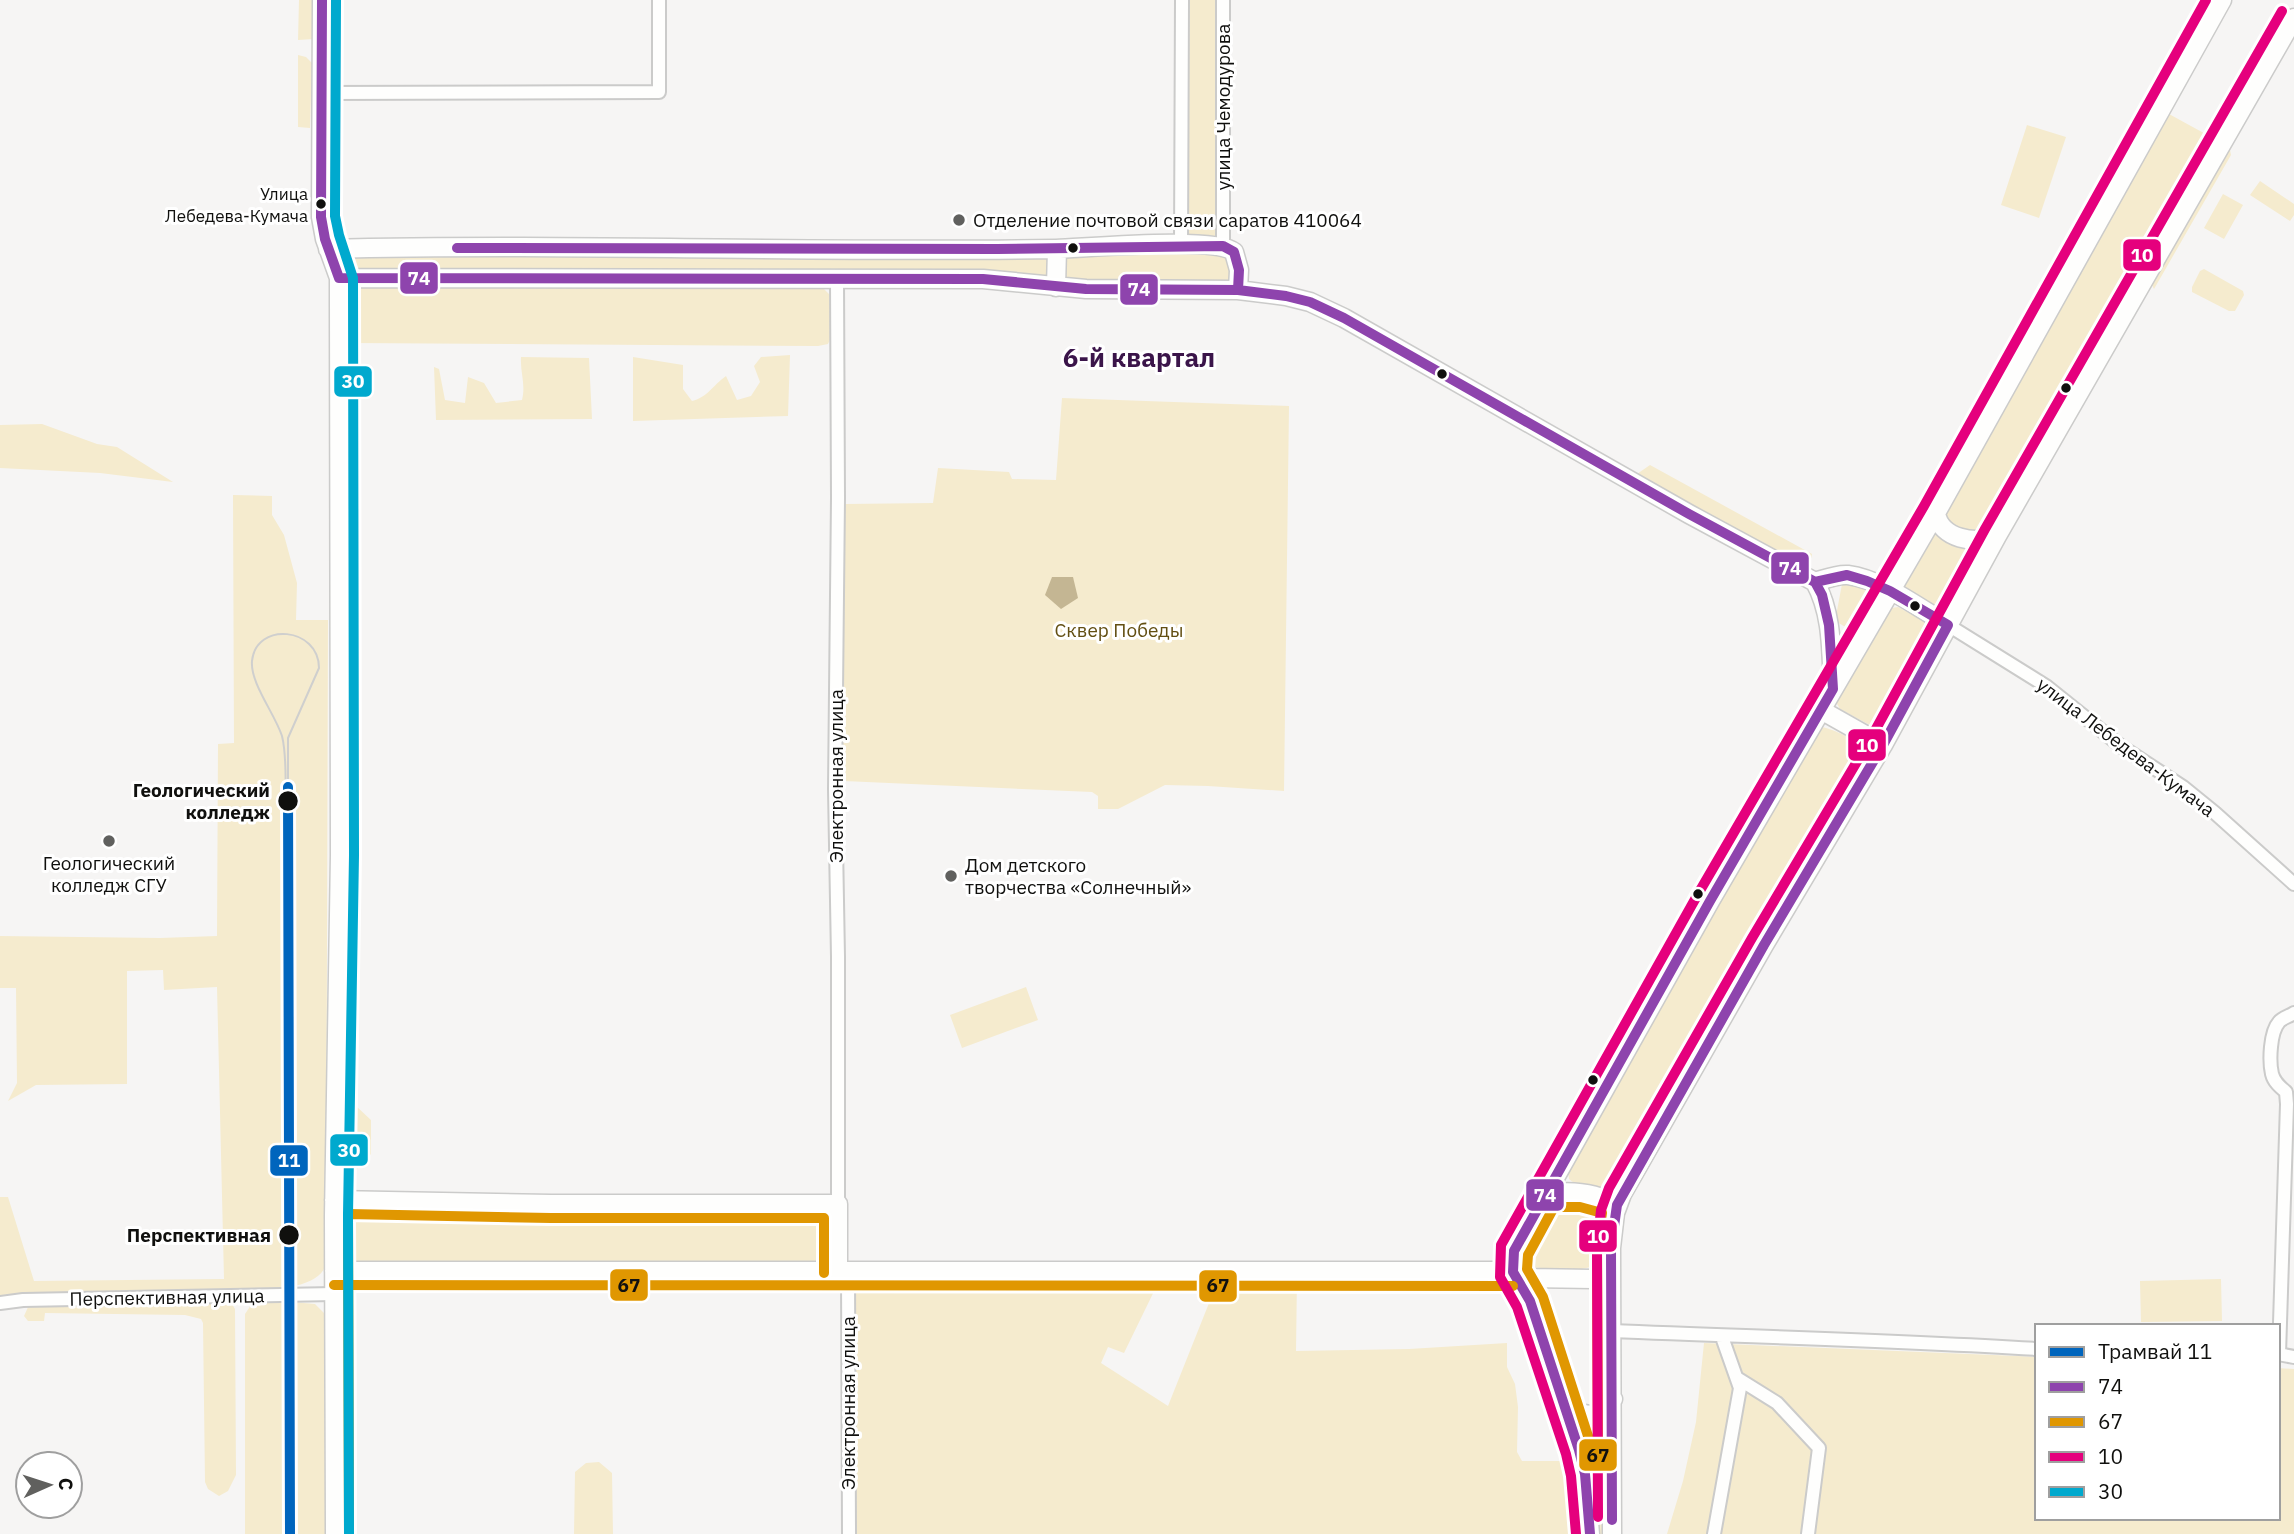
<svg xmlns="http://www.w3.org/2000/svg" width="2294" height="1534" viewBox="0 0 2294 1534" font-family="'IBM Plex Sans',sans-serif">
<style>
.green{fill:#f5ebce}
.water{fill:#c4b693}
.lines{fill:none;stroke-linecap:round;stroke-linejoin:round}
.street-casing{stroke:#cbcbca;stroke-width:16}
.secondary-casing{stroke:#cbcbca;stroke-width:21}
.street{stroke:#fefefd;stroke-width:12}
.secondary{stroke:#fefefd;stroke-width:18}
.tram{stroke:#cfcfce;stroke-width:2}
.bus-1-casing{stroke:#fff;stroke-width:16}
.bus-2-casing{stroke:#fff;stroke-width:16}
.bus-3-casing{stroke:#fff;stroke-width:16}
.bus-4-casing{stroke:#fff;stroke-width:16}
.bus-1{stroke:#8e44ad;stroke-width:10}
.bus-2{stroke:#e09701;stroke-width:10}
.bus-3{stroke:#e5007d;stroke-width:10}
.bus-4{stroke:#00a9ce;stroke-width:10}
.tram-1-casing{stroke:#fff;stroke-width:16}
.tram-1{stroke:#0065bd;stroke-width:10}
.bus-dot{fill:#10100e;stroke:#fff;stroke-width:2.5}
.poi-dot{fill:#60605e;stroke:#fff;stroke-width:2.5}
.labels{text-anchor:middle;dominant-baseline:central;stroke-width:6;stroke-linejoin:round;paint-order:stroke}
.bus-label{font-size:17px;fill:#10100e;stroke:#fff;text-anchor:end}
.street-label{font-size:19px;fill:#10100e;stroke:#fff}
.poi-label{font-size:19px;fill:#10100e;stroke:#fff;text-anchor:start}
.park-label{font-size:19px;fill:#634f13;stroke:#fff}
.stop-label{font-size:19px;font-weight:bold;fill:#10100e;stroke:#fff;text-anchor:end}
.district-label{font-size:26px;font-weight:bold;fill:#3b154a;stroke:#fff}
.line-badge{stroke:#fff;stroke-width:2.5}
.badge-label{font-size:19px;text-anchor:middle;font-weight:bold;fill:#fff}
.pale-badge-label{font-size:19px;text-anchor:middle;font-weight:bold;fill:#111}
</style>
<rect width="100%" height="100%" fill="#f6f5f4"/>
<path class="green" d="M299 0H314V39L298 40Z
M1187 0H1217V236H1187Z
M298 55 306 57 312 63 310 128 298 127Z
M2169 114 2211 137 2214 141 1990 533H1955L1945 519 1946 511Z
M2027 125 2066 137 2039 218 2001 205Z
M2227 148 2230 150 2231 155 2154 289 2151 283Z
M2260 181 2294 204V215L2290 221 2250 195Z
M2223 194 2243 205 2224 239 2204 228Z
M1181 249 1232 257 1231 280 1227 283 1069 282 1065 277 1062 261 1066 254Z
M353 255 1049 257V274L1047 278 353 270 350 261Z
M2204 269 2243 291 2244 295 2235 311H2229L2192 292V287L2200 271Z
M357 285H820L829 294 832 335 828 344 818 346 351 343 345 341V333L348 332 349 308 345 305V297Z
M790 355 788 416 633 421V357L683 365V389L692 401C708 397 712 386 726 376L737 400 751 396 760 382 754 366 761 357Z
M521 357 589 358 592 419 436 420 434 367 439 369 445 400 465 403 468 377 484 383 496 403 522 400C526 384 520 373 521 357Z
M1062 398 1289 406 1284 791 1208 786 1165 785 1118 809H1098V796L1092 792 844 781 841 779 845 504 933 503 938 468 1009 472 1012 479 1056 480Z
M42 424 97 444 117 447 173 482 100 473 0 468V425Z
M1650 465 1812 554 1809 567 1803 568 1637 474Z
M233 495 272 496V515L284 535 297 583 296 620H328L326 1264C320 1288 275 1289 254 1291L0 1295V1197H8L34 1281 224 1279 217 987 164 990 163 970 127 971V1084L36 1085 8 1101 17 1083 16 988H0V936L160 938 217 936 218 744 234 743Z
M1934 534H1940L1980 545 1951 601 1935 611 1903 587Z
M1845 579 1872 591 1874 596C1872 609 1861 625 1847 628L1837 622 1836 616 1842 584Z
M1898 607C1910 614 1932 621 1933 638L1883 729 1879 730 1840 709 1836 702 1887 613 1892 608Z
M1820 727C1829 727 1857 740 1863 748 1866 752 1865 755 1864 760L1622 1178C1610 1193 1582 1191 1569 1179L1568 1172 1809 737Z
M352 946 353 1173 352 1192 343 1187 341 1174 344 1171V1146L341 1141 345 950Z
M1026 987 1038 1020 962 1048 950 1015Z
M356 1106 371 1120V1154L356 1170Z
M1556 1200 1595 1201 1606 1210 1604 1261C1584 1275 1550 1268 1527 1267L1519 1261V1254L1551 1202Z
M354 1208 820 1211 831 1217 833 1262H347C338 1248 338 1217 354 1208Z
M1297 1277 1296 1351 1409 1349 1507 1343V1367L1515 1384 1518 1407 1517 1452 1522 1461H1562L1573 1456 1577 1470 1582 1534H854V1288L856 1279H1160L1124 1353 1108 1347 1101 1363 1168 1406 1219 1278Z
M2221 1279 2222 1321 2141 1322 2140 1281Z
M229 1299 235 1309 236 1475 228 1491 219 1496 208 1489 205 1482 203 1323 201 1319 185 1315 45 1313 44 1321H28L24 1316 29 1305Z
M257 1301H281L315 1304 325 1314V1534H245V1314L251 1305Z
M1704 1343 2037 1357V1518H2278V1368L2294 1369V1534H1667L1683 1481 1696 1422Z
M1606 1419 1607 1534H1597L1595 1481 1581 1425 1583 1422Z
M599 1462 612 1473 613 1534H574L575 1472 586 1463Z"/>
<path class="water" d="M1052 577H1073L1078 598 1061 609 1045 595Z"/>
<g class="lines">
<defs>
<path id="street" d="M322 93 659 92V0
M1181 245 1182 0
M1223 246V0
M837 280 838 498 835 789 838 957V1204
M1948 625 2046 686 2122 747 2183 787 2215 813 2294 884
M848 1273 849 1534
M0 1303 23 1300 334 1294
M1612 1331C1754 1337 1895 1340 2037 1349
M2278 1354 2294 1357
M2279 1354 2287 1104 2286 1092C2280 1087 2274 1082 2272 1074 2269 1061 2270 1032 2279 1022 2282 1018 2290 1016 2294 1013
M1737 1378 1777 1403 1819 1448 1808 1534
M1714 1534 1740 1388 1722 1337"/>
<path id="secondary" d="M322 0 321 217 325 239 339 278V300L340 855 334 1215 335 1534
M328 249C571 243 813 253 1056 249 1087 248 1215 236 1234 252L1239 270 1238 290
M339 278 983 279 1086 289 1238 290 1286 296 1310 302 1344 318 1689 514 1815 582C1833 615 1831 652 1833 689
M1056 287 1057 249
M1936 513C1940 539 1976 545 1997 536
M1815 582C1825 579 1837 574 1848 575 1881 579 1919 608 1948 625
M1821 710 1883 745
M1545 1194C1570 1190 1595 1192 1617 1205
M334 1200 551 1204H838V1273
M334 1271H1493L1513 1272 1529 1278 1593 1279 1611 1273
M1565 1404C1581 1418 1603 1420 1613 1399
M1590 1534 1585 1474 1579 1450 1530 1301 1513 1272 1514 1251 1710 901 1936 513 2222 0
M1612 1534 1611 1248 1615 1213 1622 1194 1764 945 1883 745 1997 536 2294 18"/>
</defs>
<use href="#street" class="street-casing"/>
<use href="#secondary" class="secondary-casing"/>
<use href="#street" class="street"/>
<use href="#secondary" class="secondary"/>
<path class="tram" d="M286 801C285 780 287 756 282 736 275 714 250 683 252 661 256 621 319 627 319 668L288 738V787"/>
<defs>
<path id="bus-1" d="M322 0 321 217 325 239 339 278 983 279 1086 289 1238 290 1286 296 1310 302 1344 318 1689 514 1815 582 1822 595 1829 625 1833 689 1710 901 1514 1251 1513 1272 1530 1301 1579 1450 1585 1474 1590 1534
M457 248 997 249 1223 246 1234 252 1239 270 1238 290
M1612 1520 1611 1248 1617 1205 1764 945 1883 745 1948 625 1890 591 1867 581 1847 575 1815 582 1790 570"/>
<path id="bus-2" d="M1554 1207H1580L1602 1213 1597 1248 1598 1467 1543 1297 1527 1269 1528 1255Z
M334 1285 1513 1286
M349 1534 348 1214 551 1218H824V1273"/>
<path id="bus-3" d="M1598 1517 1597 1248 1601 1210 1609 1188 1752 938 1871 738 1985 529 2282 11
M1576 1534 1571 1476 1566 1454 1517 1307 1500 1277 1501 1245 1698 894 1924 506 2206 0"/>
<path id="bus-4" d="M336 0 335 216 339 235 353 278 354 855 348 1215 349 1534"/>
</defs>
<use href="#bus-1" class="bus-1-casing"/>
<use href="#bus-2" class="bus-2-casing"/>
<use href="#bus-3" class="bus-3-casing"/>
<use href="#bus-4" class="bus-4-casing"/>
<use href="#bus-1" class="bus-1"/>
<use href="#bus-2" class="bus-2"/>
<use href="#bus-3" class="bus-3"/>
<use href="#bus-4" class="bus-4"/>
<defs>
<path id="tram-1" d="M288 787 290 1534"/>
</defs>
<use href="#tram-1" class="tram-1-casing"/>
<use href="#tram-1" class="tram-1"/>
</g>
<g class="bus-dot">
<circle cx="321" cy="204" r="6"/>
<circle cx="1073" cy="248" r="6"/>
<circle cx="1442" cy="374" r="6"/>
<circle cx="2066" cy="388" r="6"/>
<circle cx="1915" cy="606" r="6"/>
<circle cx="288" cy="801" r="11"/>
<circle cx="1698" cy="894" r="6"/>
<circle cx="1593" cy="1080" r="6"/>
<circle cx="289" cy="1235" r="11"/>
</g>
<g class="poi-dot">
<circle cx="959" cy="220" r="7"/>
<circle cx="109" cy="841" r="7"/>
<circle cx="951" cy="876" r="7"/>
</g>
<g class="labels">
<g class="bus-label">
<text x="308" y="194">Улица<tspan x="308" dy="22">Лебедева-Кумача</tspan></text>
</g>
<g class="street-label">
<text transform="translate(1223 107) rotate(-90)">улица Чемодурова</text>
<text transform="translate(2126 747) rotate(37)">улица Лебедева-Кумача</text>
<text transform="translate(836 776) rotate(-90)">Электронная улица</text>
<text transform="translate(167 1297) rotate(-1)">Перспективная улица</text>
<text transform="translate(848 1403) rotate(-90)">Электронная улица</text>
</g>
<g class="poi-label">
<text x="973" y="220">Отделение почтовой связи саратов 410064</text>
<text x="109" y="863" text-anchor="middle">Геологический<tspan x="109" dy="22">колледж СГУ</tspan></text>
<text x="965" y="865">Дом детского<tspan x="965" dy="22">творчества «Солнечный»</tspan></text>
</g>
<g class="park-label">
<text x="1119" y="630">Сквер Победы</text>
</g>
<g class="stop-label">
<text x="270" y="790">Геологический<tspan x="270" dy="22">колледж</tspan></text>
<text x="271" y="1235">Перспективная</text>
</g>
<g class="district-label">
<text x="1139" y="357">6-й квартал</text>
</g>
</g>
<g class="line-badge">
<rect x="2122" y="238" width="40" height="34" rx="7" fill="#e5007d"/>
<rect x="399" y="261" width="40" height="34" rx="7" fill="#8e44ad"/>
<rect x="1119" y="273" width="40" height="33" rx="7" fill="#8e44ad"/>
<rect x="333" y="365" width="40" height="33" rx="7" fill="#00a9ce"/>
<rect x="1770" y="551" width="40" height="34" rx="7" fill="#8e44ad"/>
<rect x="1847" y="728" width="40" height="34" rx="7" fill="#e5007d"/>
<rect x="329" y="1133" width="40" height="34" rx="7" fill="#00a9ce"/>
<rect x="269" y="1144" width="40" height="33" rx="7" fill="#0065bd"/>
<rect x="1525" y="1178" width="40" height="34" rx="7" fill="#8e44ad"/>
<rect x="1578" y="1219" width="40" height="34" rx="7" fill="#e5007d"/>
<rect x="609" y="1268" width="40" height="34" rx="7" fill="#e09701"/>
<rect x="1198" y="1269" width="40" height="34" rx="7" fill="#e09701"/>
<rect x="1578" y="1438" width="40" height="34" rx="7" fill="#e09701"/>
</g>
<g class="badge-label">
<text x="2142" y="262">10</text>
<text x="419" y="285">74</text>
<text x="1139" y="296">74</text>
<text x="353" y="388">30</text>
<text x="1790" y="575">74</text>
<text x="1867" y="752">10</text>
<text x="349" y="1157">30</text>
<text x="289" y="1167">11</text>
<text x="1545" y="1202">74</text>
<text x="1598" y="1243">10</text>
</g>
<g class="pale-badge-label">
<text x="629" y="1292">67</text>
<text x="1218" y="1292">67</text>
<text x="1598" y="1462">67</text>
</g>
<rect x="2035" y="1324" width="245" height="196" fill="#ffffff" stroke="#9f9f9f" stroke-width="2"/>
<rect x="2049" y="1347" width="35" height="10" fill="#0065bd" stroke="#9f9f9f" stroke-width="2"/>
<text x="2098" y="1359" font-size="21" fill="#10100e">Трамвай 11</text>
<rect x="2049" y="1382" width="35" height="10" fill="#8e44ad" stroke="#9f9f9f" stroke-width="2"/>
<text x="2098" y="1394" font-size="21" fill="#10100e">74</text>
<rect x="2049" y="1417" width="35" height="10" fill="#e09701" stroke="#9f9f9f" stroke-width="2"/>
<text x="2098" y="1429" font-size="21" fill="#10100e">67</text>
<rect x="2049" y="1452" width="35" height="10" fill="#e5007d" stroke="#9f9f9f" stroke-width="2"/>
<text x="2098" y="1464" font-size="21" fill="#10100e">10</text>
<rect x="2049" y="1487" width="35" height="10" fill="#00a9ce" stroke="#9f9f9f" stroke-width="2"/>
<text x="2098" y="1499" font-size="21" fill="#10100e">30</text>
<g transform="translate(49 1485) rotate(87)"><circle r="33" fill="#ffffff" stroke="#9f9f9f" stroke-width="2"/>
<path d="M0-5L12 26L0 18L-12 26Z" fill="#60605e"/>
<text y="-10" font-size="19" font-weight="bold" text-anchor="middle" fill="#10100e">С</text>
</g>
</svg>
